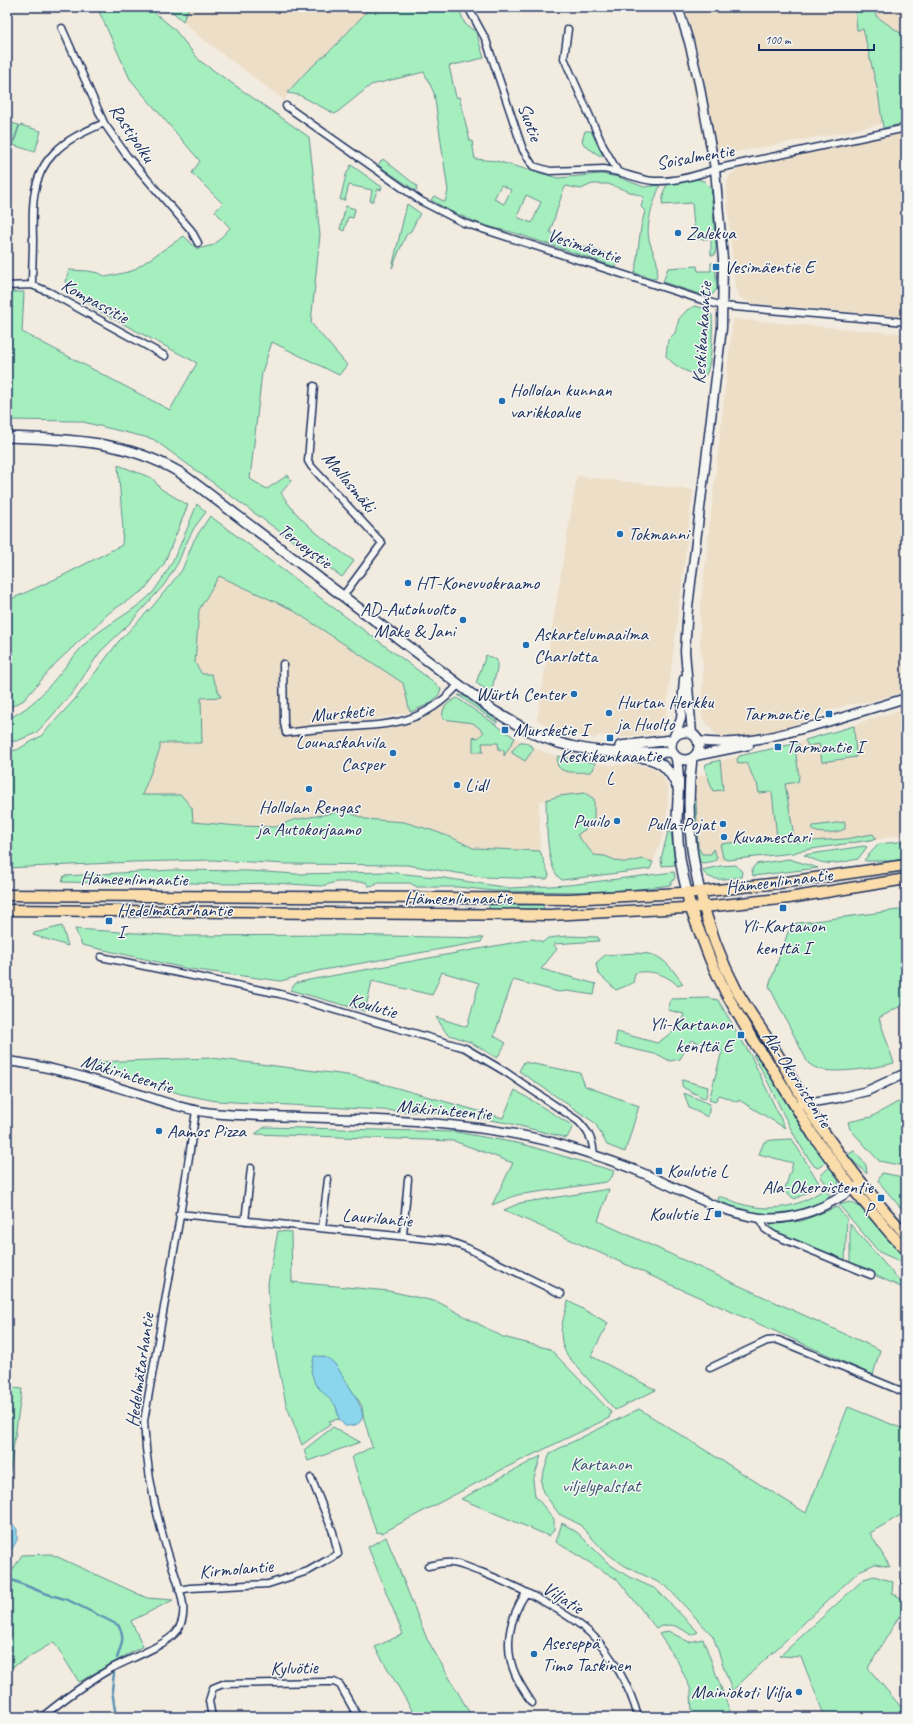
<svg xmlns="http://www.w3.org/2000/svg" width="913" height="1724" viewBox="0 0 913 1724" font-family="Caveat,sans-serif">
<style>
.built{fill:#eddec8}
.green{fill:#a5efbe;stroke:#608f8e;fill-rule:evenodd}
.water{fill:#8cd6ed;stroke:#5f93b4}
.lines{fill:none;stroke-linecap:round;stroke-linejoin:round}
.stream{stroke:#5f93b4;stroke-width:2.5}
.minor-casing{stroke:#1b2f5e;stroke-width:9}
.tertiary-casing{stroke:#1b2f5e;stroke-width:11}
.secondary-casing{stroke:#1b2f5e;stroke-width:12}
.primary-casing{stroke:#1b2f5e;stroke-width:13}
.minor{stroke:#f6f6f2;stroke-width:6}
.tertiary{stroke:#f6f6f2;stroke-width:8}
.secondary{stroke:#f6f6f2;stroke-width:9}
.primary{stroke:#faddab;stroke-width:10}
.poi-dot{fill:#1f6fb2;stroke:#f6f6f2;stroke-width:1.5}
.labels{text-anchor:middle;dominant-baseline:central;stroke-width:3;stroke-linejoin:round;paint-order:stroke}
.street-label{font-size:19px;fill:#1b2f5e;stroke:#f6f6f2}
.poi-label{font-size:19px;fill:#1b2f5e;stroke:#f6f6f2;text-anchor:start}
.park-label{font-size:19px;fill:#375571;stroke:#f6f6f2}
</style>
<rect width="100%" height="100%" fill="#f2ebdf"/>
<filter id="ink" filterUnits="userSpaceOnUse"><feTurbulence type="fractalNoise" baseFrequency=".025" numOctaves="2"/><feDisplacementMap in="SourceGraphic" scale="8" xChannelSelector="R" yChannelSelector="G"/><feConvolveMatrix kernelMatrix="1 2 1 2 8 2 1 2 1" color-interpolation-filters="sRGB"/></filter>
<g filter="url(#ink)">
<path class="built" d="M189 7H371L335 46 307 71 287 93 285 101 199 36 183 21Z
M673 7H906V118L846 132 707 157 678 17Z
M906 131V317L751 303 741 298 735 288 727 198V182L730 175 740 168Z
M733 319 906 334V691L872 701 846 705 775 732 732 740 719 739 702 717 703 665 700 644V612Z
M577 476 693 490 665 721 661 728 655 733 616 738 599 735 595 739 552 728 537 720Z
M219 576 291 609 403 683 410 712 366 721 338 723 339 733 394 728 415 722 457 698 515 738 546 753 585 762 612 765H638L654 768 663 777 668 789V806L664 832 653 862 642 859 631 862H620L605 856 594 855 577 835 559 796 539 802 540 851 473 848 453 838 431 830 404 822 365 819 345 811 293 820 276 827 239 826 192 822 142 795 160 749V743L201 698 202 674 195 663 199 610Z
M906 708V834L865 842 799 851 794 853 703 863 698 861 691 800 695 777 706 774V764L798 743Z"/>
<path class="green" d="M97 7H148L174 29 200 61 309 137 320 235 311 323 347 365 339 375 272 342 262 372 250 479 267 489 288 475 291 481 281 493C298 521 327 542 354 561L342 577 153 439 79 421 7 420V292H24L22 332 170 410 197 363 95 309 65 282 69 270 88 271 99 273 106 277 132 271 184 236 197 249 214 245 230 228 215 211 223 204 192 173 200 161 130 79Z
M167 7H189L183 21Z
M371 7H458L465 24 476 32 484 58 449 66 456 97H459L470 141H472L475 159 496 161 558 178 601 174 618 177 644 187 660 185C654 202 644 225 650 243 655 259 660 261 656 279L635 273 641 227 645 211 641 207 644 197 608 184H592L581 189 566 186 563 191 550 232 573 243 611 255 618 262 616 267 515 233 483 225 450 211 431 200 434 196 445 202 448 191 434 93 424 72 371 85 335 114 299 95 287 93 307 71 335 46ZM501 185 511 190 504 204 494 199ZM526 195 541 202 532 223 517 217Z
M855 7H875L876 16 906 37V123L883 128 878 92 863 29 857 30Z
M7 122 19 125 11 148 7 147Z
M20 125 41 131 35 152 13 145Z
M585 131H591L602 154V157L585 146 582 141Z
M383 159 417 186 416 191 378 165Z
M351 165 382 187 381 190 378 189 373 201H370L372 190 349 185 345 200H340L346 175Z
M697 179 704 181 711 188 716 247 715 255H711V239H695L692 203 662 205 664 190 668 184Z
M407 204 420 213 411 231 406 235 392 268Z
M346 206 355 209 353 218 348 217 344 231 340 229Z
M711 263H715L717 289 712 295 696 293 663 282 668 268 697 266 698 271H711Z
M695 306 706 309 712 315C713 327 712 367 705 376 689 374 676 368 666 356L668 340 675 333 679 319 687 310Z
M118 465 152 478 161 489 188 505 164 564 144 590 110 612 55 664 24 700 7 709V601L62 576 122 545 123 530Z
M197 504 206 512 194 528 184 548 178 563 164 585 130 623 100 652 73 692 51 717 36 733 17 741H7V719C43 704 62 666 89 640 107 624 140 608 154 591 174 564 185 534 197 504Z
M210 516 435 683 441 689C438 703 421 707 410 712L403 683 291 609 219 576 199 610 195 663 202 674H211L221 697 201 698 202 743H160V749L142 795H181L192 808 193 822 239 826 276 827 293 820 345 811 365 819 404 822 431 830 453 838 473 848 540 851 549 875 547 879 482 877 407 865 287 864 212 860 133 862 7 868V751L17 750 41 736 76 698 119 641 153 606 182 570 194 540Z
M486 655 497 660V669L491 693 476 683Z
M458 695 468 697 497 721V723Z
M457 698 515 738 504 756V750H499L498 743H482L483 752H473V737L478 738 484 732 473 723 443 719C441 708 447 703 457 698Z
M854 726 856 757 822 762 819 744 808 746 805 740Z
M520 742H524L533 747V750L525 761 512 753V751Z
M798 743 800 747 795 748 799 776 798 782 785 784 795 842 845 839 873 834 876 839 799 851 794 853 727 860 723 858 720 844 777 838 772 792 759 793 757 783C751 778 752 770 746 763L742 764 738 763 737 760 739 756Z
M558 756 595 763 593 770 590 772C577 772 552 776 558 756Z
M720 760 723 790 713 791 705 769 706 764Z
M585 793 594 799V823L577 835 594 855 605 856 620 862H631L642 859 653 862 650 869 562 880C545 870 547 819 546 800L559 796Z
M693 798 696 800 698 847 702 854H711L713 849 717 857 715 861 703 863 698 861 695 851Z
M845 822V829C836 833 821 835 812 830L813 826Z
M668 832H671L675 865 662 866 661 859Z
M906 841V858L891 861H866L864 860 879 844Z
M864 846 867 847 858 859C833 864 827 867 804 855Z
M789 859 818 868 753 876 752 869 756 864Z
M736 865 742 872 741 877C727 878 710 884 702 870L720 866Z
M173 870 249 871 297 874 387 872 444 878 510 888 569 885 674 872 675 878 670 885 640 889 596 892 494 891 458 887H417L410 883H377L376 885 368 886 366 882H336L322 886 274 883 232 884 147 882 125 884 120 882 107 883 62 882 64 876Z
M489 905H543L544 909H489Z
M906 909V1003L879 1018 894 1063C877 1068 835 1074 819 1069 815 1068 811 1065 808 1063L769 986 791 924Z
M62 926 68 946 33 935 34 933Z
M75 929 181 936 338 935 483 938 481 942 317 971 281 981 189 969 82 945Z
M567 936 598 937 599 941 553 944 557 949 541 969 596 984 594 995 567 991 559 992 513 980 494 1036 506 1043 497 1058 470 1042 447 1034 436 1017 467 1027 479 983 442 972 432 995 372 981 365 1011 290 990 296 983 309 980 533 939 543 942 548 938Z
M637 953C642 954 648 953 653 955 665 958 676 974 683 984L678 986C668 975 650 969 635 973L633 983 616 990 598 973 596 963 605 955Z
M709 998 718 1000 751 1056 785 1128 739 1100 738 1102 719 1095 715 1102 709 1100 722 1051 691 1040 680 1059 670 1061 659 1055 615 1045 617 1032 657 1043 679 1028 684 1014 668 1010 671 999Z
M755 1054 771 1075 808 1137 811 1139 826 1160V1162L818 1168 814 1166C788 1132 775 1091 753 1055Z
M212 1058 355 1076 503 1118 515 1090 573 1126 567 1138 508 1123 454 1114 216 1101 181 1094 87 1064 91 1062Z
M524 1062 580 1073 585 1086 639 1106 625 1152 607 1145 595 1123 519 1071Z
M682 1080 708 1087 706 1097 704 1098 684 1088 682 1086Z
M684 1093 710 1104 708 1117 689 1108Z
M898 1102 906 1108V1214L878 1181 882 1173 903 1177V1166L879 1161 850 1129 848 1122 871 1117Z
M265 1127 456 1132 522 1144 614 1171 612 1177 606 1182 517 1195 492 1205 513 1163 454 1141 255 1134Z
M792 1139 819 1183 810 1191 795 1199 784 1192 793 1163 759 1154 764 1142 772 1140Z
M854 1151 866 1165 867 1174 847 1155Z
M831 1166C837 1177 842 1181 835 1193L831 1190 821 1177V1175Z
M609 1189 598 1221 880 1350 873 1375 504 1210 520 1203Z
M823 1190H826L831 1197C822 1202 812 1208 803 1211 776 1219 744 1211 719 1201L718 1197C724 1196 734 1202 741 1204 771 1212 797 1208 823 1190Z
M850 1202C873 1211 891 1242 906 1261V1264L879 1252 839 1205Z
M837 1207 847 1219 845 1262 775 1233 771 1229 770 1225 801 1221Z
M850 1224 902 1284 901 1287 850 1264Z
M278 1231 291 1232 292 1282 389 1291 438 1302 503 1337 550 1349 611 1412 609 1418 505 1468 382 1533 376 1532 352 1457 372 1447 363 1415 362 1406 334 1363 336 1406 339 1419 329 1421 331 1423 302 1445 286 1404 275 1350 269 1308 268 1283Z
M568 1301 608 1323 591 1356 656 1390 615 1410 567 1355C556 1335 563 1322 568 1301Z
M7 1387 22 1389 7 1491Z
M848 1407 906 1430V1512L870 1533 890 1567 875 1564 859 1571 732 1691 713 1636 666 1586 625 1566 604 1551 579 1524 559 1514 543 1492 541 1481 550 1453 639 1409 806 1513Z
M333 1427 360 1442 308 1461 304 1450Z
M541 1456 533 1481 535 1496 554 1519V1530L549 1536 461 1499Z
M562 1523 578 1533 609 1564 629 1577 656 1589 698 1632 691 1635C677 1626 673 1622 656 1628L618 1580 556 1542Z
M386 1537 427 1639 472 1717H416L375 1647 403 1634 368 1547Z
M51 1554 147 1598 173 1600 131 1621 143 1646 79 1682 54 1642 7 1670V1579L22 1555Z
M874 1576 893 1582 892 1593 906 1601V1605L868 1668 906 1713V1717H825L801 1657 780 1656 864 1579Z
M668 1631 689 1642 703 1639 732 1717H692L691 1690 678 1662 659 1634Z"/>
<path class="water" d="M314 1356C322 1356 328 1357 334 1363 339 1368 342 1376 346 1381 354 1395 379 1427 345 1426L339 1419 336 1406 315 1384 311 1371Z
M7 1519 17 1529V1540L7 1558Z"/>
<g class="lines">
<path class="stream" d="M7 1578 44 1593 68 1600 118 1625C126 1637 121 1646 117 1658
M114 1673 112 1690 116 1717"/>
<defs>
<path id="minor" d="M468 7 486 40 523 150 533 166 550 171 604 169 618 172
M62 28 104 123 127 156 191 230 198 243
M568 29 564 58 603 146 618 172C629 175 642 180 654 181 675 182 696 176 715 169L906 128
M286 106 421 201 464 223 702 300 723 306 906 322
M32 285C32 270 33 254 33 239 32 208 31 176 54 153 67 139 86 131 104 123
M7 286 32 285 49 292 165 356
M314 386 308 461 311 466 382 543 343 596
M283 664 284 723 286 733C301 731 317 729 332 728 383 725 422 727 458 685
M101 957 280 994 465 1048 504 1071 578 1121C589 1132 593 1140 594 1156
M179 1214 448 1241 467 1248 561 1294
M760 1218 765 1229 774 1235 871 1275
M245 1221 251 1168
M322 1228 328 1179
M403 1235 408 1179
M710 1368 767 1341 778 1340 906 1393
M428 1566C435 1565 444 1562 452 1563 462 1564 471 1569 481 1572 514 1585 563 1609 590 1633 611 1652 631 1689 638 1717
M905 1582H906
M179 1590 190 1588 268 1584 308 1571 338 1554 333 1532 311 1478
M526 1593C509 1618 503 1648 516 1676 520 1685 526 1694 532 1703
M42 1717C64 1699 87 1682 112 1668 129 1659 167 1645 177 1631 183 1623 184 1613 183 1604 180 1584 170 1563 165 1543 153 1504 146 1462 144 1421L179 1222 196 1111
M212 1717 209 1701 213 1688 223 1684 325 1682H334L340 1685 358 1717"/>
<path id="tertiary" d="M678 7 689 42 699 83 715 169 723 259 722 328 688 607 685 651 692 734
M674 736 681 719 684 679
M698 741C742 747 784 734 827 722 853 714 880 706 906 698
M695 756 749 745
M7 1061C51 1066 93 1080 136 1093 161 1101 186 1110 213 1113 240 1116 269 1116 297 1117 382 1120 469 1121 552 1142 579 1150 614 1161 640 1172 679 1188 717 1212 760 1218 797 1222 828 1206 858 1186
M800 1104 838 1098 867 1091 906 1073"/>
<path id="secondary" d="M7 437C68 439 124 440 179 472 192 481 205 491 218 501L491 709C509 720 526 731 545 738 584 754 630 754 672 752
M671 746a14 14 0 1 1 28 0a14 14 0 1 1-28 0Z
M620 746 672 740
M636 757C658 758 668 766 677 786
M676 757C681 780 677 802 677 825 678 847 681 870 687 892
M692 758C686 804 689 847 700 892"/>
<path id="primary" d="M687 892 690 907 710 959 726 993 755 1044 767 1060 813 1135 853 1189 890 1233 906 1250
M700 892C708 926 720 959 737 991 749 1012 763 1031 776 1052 791 1077 805 1104 821 1128 847 1165 875 1201 906 1235
M7 895 569 899 700 892 787 882 906 865
M7 910 550 915 704 907 789 898 906 879"/>
</defs>
<use href="#minor" class="minor-casing"/>
<use href="#tertiary" class="tertiary-casing"/>
<use href="#secondary" class="secondary-casing"/>
<use href="#primary" class="primary-casing"/>
<use href="#minor" class="minor"/>
<use href="#tertiary" class="tertiary"/>
<use href="#secondary" class="secondary"/>
<use href="#primary" class="primary"/>
</g>
</g>
<g class="poi-dot">
<circle cx="678" cy="233" r="4"/>
<rect x="712" y="263" width="8" height="8" rx="2"/>
<circle cx="502" cy="401" r="4"/>
<circle cx="620" cy="534" r="4"/>
<circle cx="408" cy="583" r="4"/>
<circle cx="463" cy="620" r="4"/>
<circle cx="526" cy="645" r="4"/>
<circle cx="574" cy="694" r="4"/>
<circle cx="609" cy="713" r="4"/>
<rect x="825" y="710" width="8" height="8" rx="2"/>
<rect x="501" y="726" width="8" height="8" rx="2"/>
<rect x="606" y="734" width="8" height="8" rx="2"/>
<rect x="774" y="743" width="8" height="8" rx="2"/>
<circle cx="393" cy="753" r="4"/>
<circle cx="457" cy="785" r="4"/>
<circle cx="309" cy="789" r="4"/>
<circle cx="617" cy="821" r="4"/>
<circle cx="723" cy="824" r="4"/>
<circle cx="724" cy="837" r="4"/>
<rect x="779" y="904" width="8" height="8" rx="2"/>
<rect x="105" y="917" width="8" height="8" rx="2"/>
<rect x="737" y="1031" width="8" height="8" rx="2"/>
<circle cx="159" cy="1131" r="4"/>
<rect x="655" y="1167" width="8" height="8" rx="2"/>
<rect x="877" y="1194" width="8" height="8" rx="2"/>
<rect x="714" y="1210" width="8" height="8" rx="2"/>
<circle cx="534" cy="1654" r="4"/>
<circle cx="799" cy="1692" r="4"/>
</g>
<g class="labels">
<g class="street-label">
<text transform="translate(530 122) rotate(70)">Suotie</text>
<text transform="translate(132 133) rotate(56)">Rastipolku</text>
<text transform="translate(695 157) rotate(-10)">Soisalmentie</text>
<text transform="translate(584 246) rotate(18)">Vesimäentie</text>
<text transform="translate(95 301) rotate(29)">Kompassitie</text>
<text transform="translate(702 333) rotate(-86)">Keskikankaantie</text>
<text transform="translate(349 482) rotate(50)">Mallasmäki</text>
<text transform="translate(305 546) rotate(37)">Terveystie</text>
<text transform="translate(342 713) rotate(-5)">Mursketie</text>
<text transform="translate(134 879) rotate(1)">Hämeenlinnantie</text>
<text transform="translate(779 881) rotate(-7)">Hämeenlinnantie</text>
<text x="458" y="898">Hämeenlinnantie</text>
<text transform="translate(373 1006) rotate(16)">Koulutie</text>
<text transform="translate(127 1074) rotate(17)">Mäkirinteentie</text>
<text transform="translate(797 1079) rotate(57)">Ala-Okeroistentie</text>
<text transform="translate(444 1110) rotate(5)">Mäkirinteentie</text>
<text transform="translate(377 1218) rotate(5)">Laurilantie</text>
<text transform="translate(140 1370) rotate(-82)">Hedelmätarhantie</text>
<text transform="translate(236 1569) rotate(-5)">Kirmolantie</text>
<text transform="translate(563 1598) rotate(32)">Viljatie</text>
<text transform="translate(294 1668) rotate(-2)">Kylvötie</text>
</g>
<g class="poi-label">
<text x="686" y="233">Zalekua</text>
<text x="724" y="267">Vesimäentie E</text>
<text x="510" y="390">Hollolan kunnan<tspan x="510" dy="22">varikkoalue</tspan></text>
<text x="628" y="534">Tokmanni</text>
<text x="416" y="583">HT-Konevuokraamo</text>
<text x="455" y="609" text-anchor="end">AD-Autohuolto<tspan x="455" dy="22">Make &amp; Jani</tspan></text>
<text x="534" y="634">Askartelumaailma<tspan x="534" dy="22">Charlotta</tspan></text>
<text x="566" y="694" text-anchor="end">Würth Center</text>
<text x="617" y="702">Hurtan Herkku<tspan x="617" dy="22">ja Huolto</tspan></text>
<text x="821" y="714" text-anchor="end">Tarmontie L</text>
<text x="513" y="730">Mursketie I</text>
<text x="385" y="742" text-anchor="end">Lounaskahvila<tspan x="385" dy="22">Casper</tspan></text>
<text x="786" y="747">Tarmontie I</text>
<text x="610" y="756" text-anchor="middle">Keskikankaantie<tspan x="610" dy="22">L</tspan></text>
<text x="465" y="785">Lidl</text>
<text x="309" y="807" text-anchor="middle">Hollolan Rengas<tspan x="309" dy="22">ja Autokorjaamo</tspan></text>
<text x="609" y="821" text-anchor="end">Puuilo</text>
<text x="715" y="824" text-anchor="end">Pulla-Pojat</text>
<text x="732" y="837">Kuvamestari</text>
<text x="117" y="910">Hedelmätarhantie<tspan x="117" dy="22">I</tspan></text>
<text x="783" y="926" text-anchor="middle">Yli-Kartanon<tspan x="783" dy="22">kenttä I</tspan></text>
<text x="733" y="1024" text-anchor="end">Yli-Kartanon<tspan x="733" dy="22">kenttä E</tspan></text>
<text x="167" y="1131">Aamos Pizza</text>
<text x="667" y="1171">Koulutie L</text>
<text x="873" y="1187" text-anchor="end">Ala-Okeroistentie<tspan x="873" dy="22">P</tspan></text>
<text x="710" y="1214" text-anchor="end">Koulutie I</text>
<text x="542" y="1643">Aseseppä<tspan x="542" dy="22">Timo Taskinen</tspan></text>
<text x="791" y="1692" text-anchor="end">Mainiokoti Vilja</text>
</g>
<g class="park-label">
<text x="601" y="1464">Kartanon<tspan x="601" dy="22">viljelypalstat</tspan></text>
</g>
</g>
<rect width="913" height="1724" fill="none" stroke="#f6f6f2" stroke-width="24"/>
<rect x="12" y="12" width="889" height="1700" fill="none" stroke="#1b2f5e" stroke-width="1.5" filter="url(#ink)"/>
<path d="M759 44v6h115v-6" fill="none" stroke="#1b2f5e" stroke-width="2"/>
<text x="765" y="44" font-size="12" fill="#1b2f5e" stroke="#f6f6f2" stroke-width="3" paint-order="stroke">100 m</text>
</svg>
